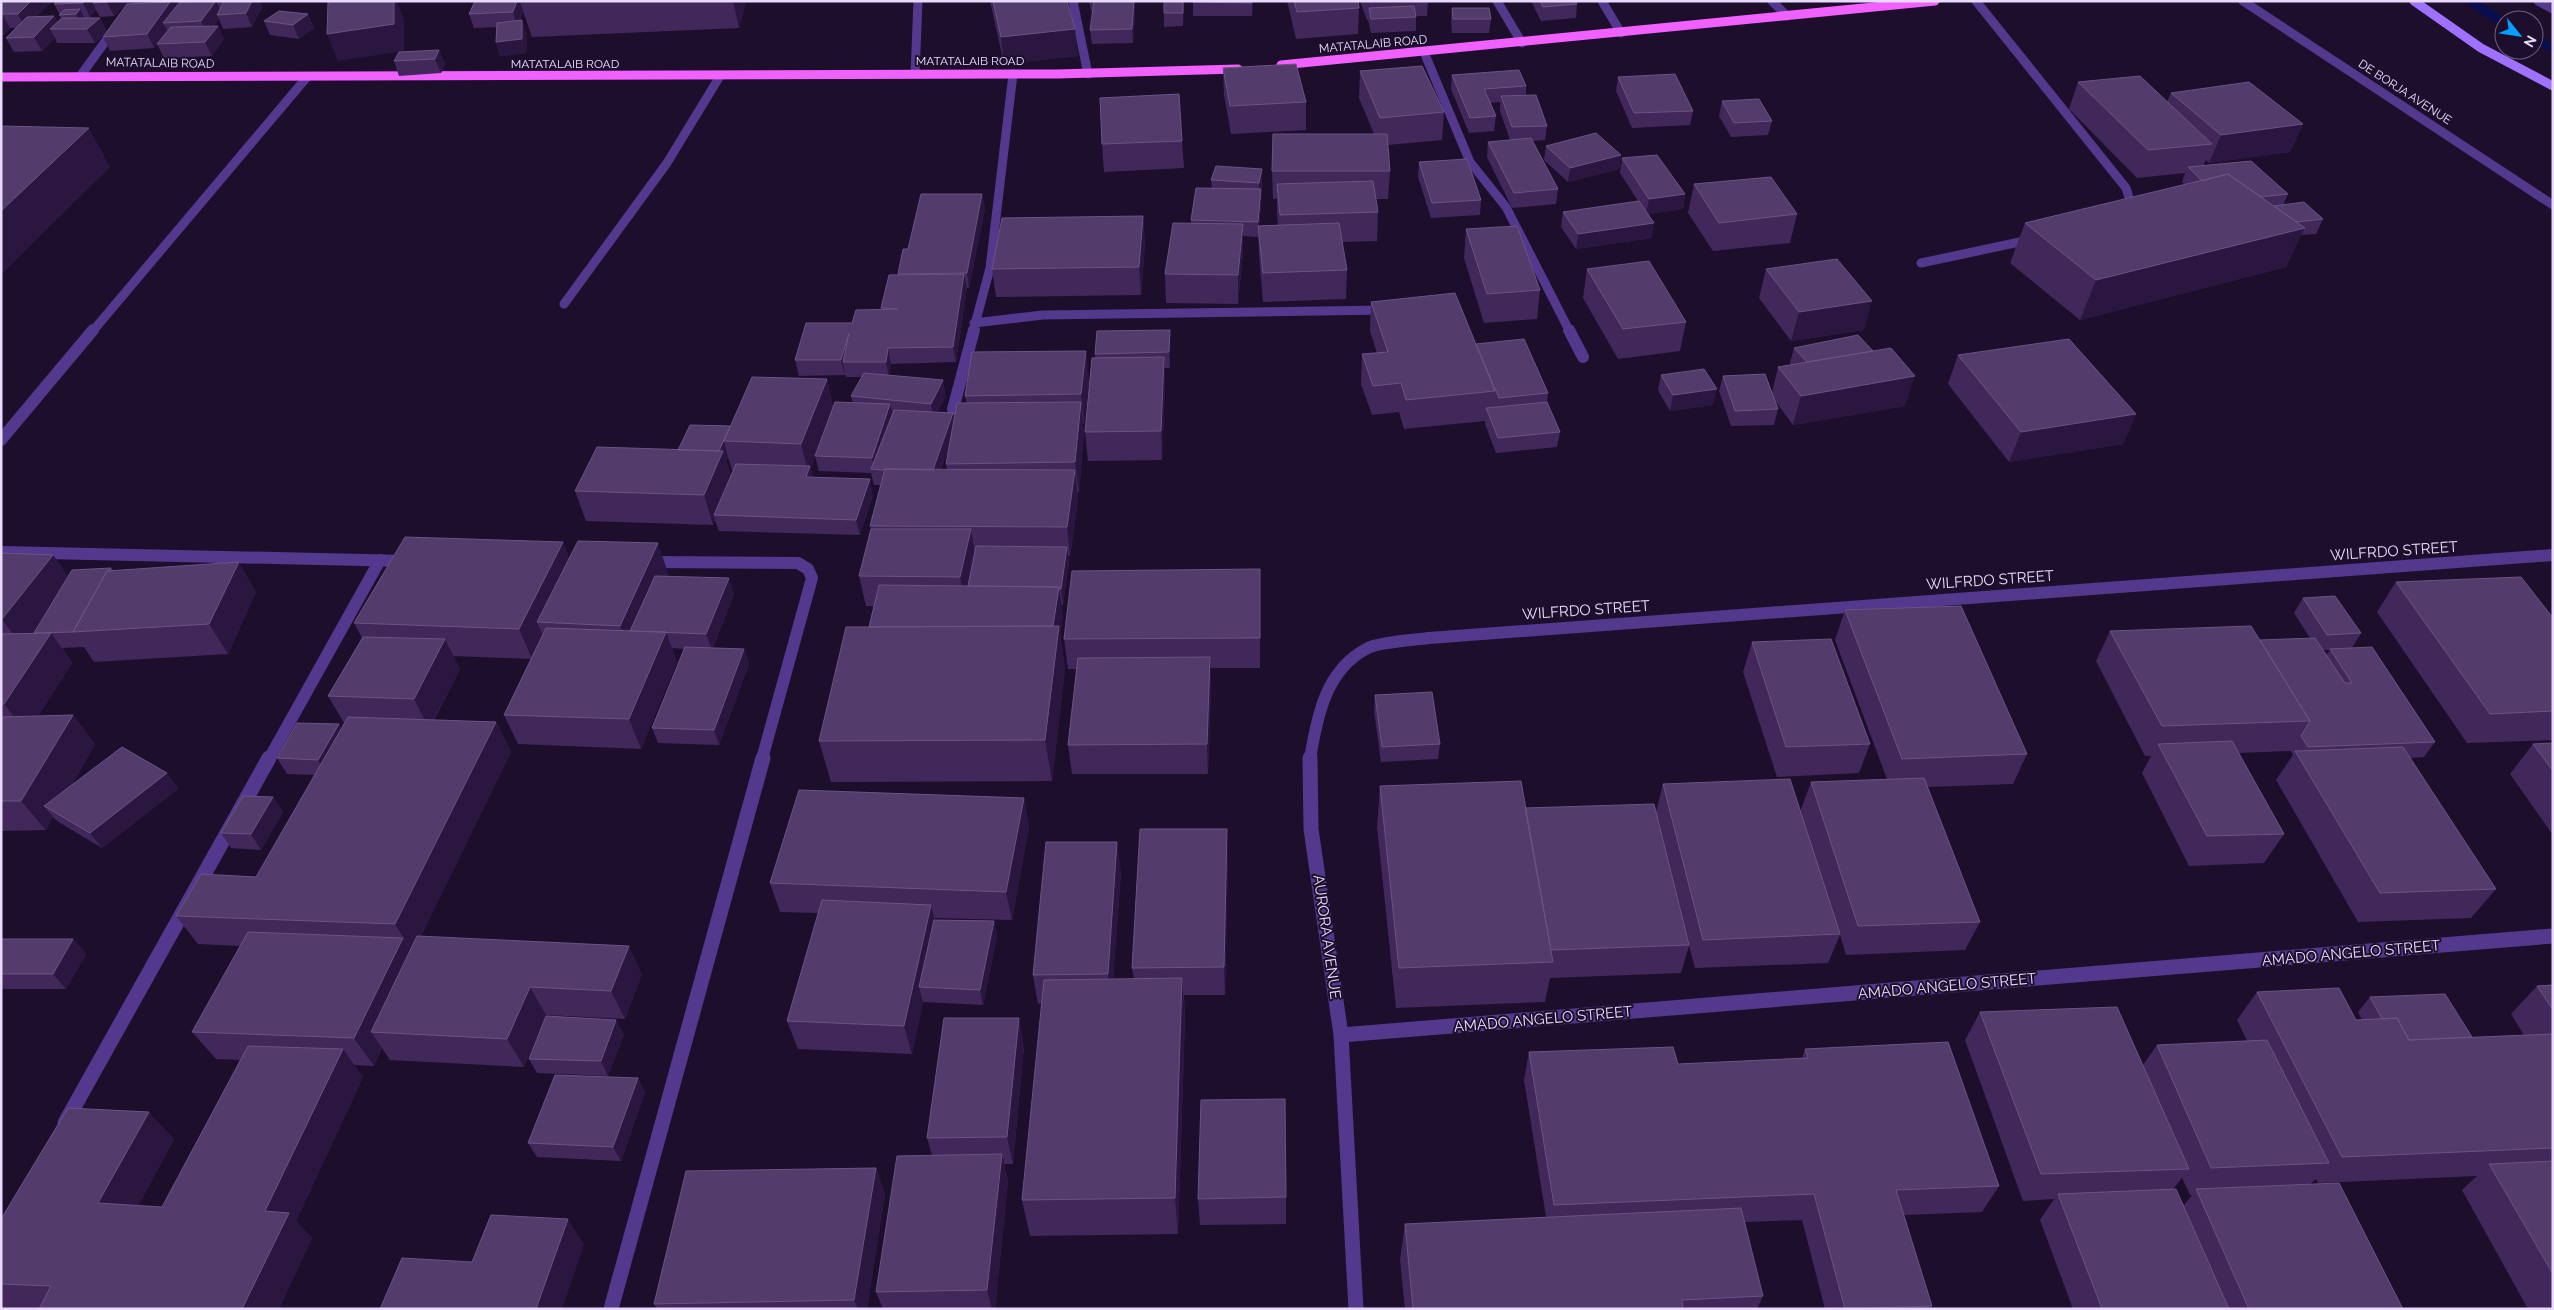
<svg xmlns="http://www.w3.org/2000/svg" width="2554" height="1310" viewBox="0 0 2554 1310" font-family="Raleway,sans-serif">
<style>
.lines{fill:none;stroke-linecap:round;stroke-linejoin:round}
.stream{fill:#070d4d;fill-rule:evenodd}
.lane{stroke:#54388e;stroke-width:9}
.street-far2{stroke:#54388e;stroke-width:9}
.street-far1{stroke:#54388e;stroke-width:12}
.street{stroke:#54388e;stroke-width:15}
.secondary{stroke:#9e71ff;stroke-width:9}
.primary{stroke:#f161ff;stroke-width:9}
.wall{fill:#41275a;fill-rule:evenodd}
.shaded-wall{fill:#2b1640}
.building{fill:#533b6c;stroke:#6a5483}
.labels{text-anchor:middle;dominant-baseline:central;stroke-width:4;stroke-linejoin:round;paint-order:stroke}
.far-street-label{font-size:12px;fill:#e9daff;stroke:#1d0f2c}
.street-label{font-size:15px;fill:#e9daff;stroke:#1d0f2c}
</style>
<rect width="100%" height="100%" fill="#1d0f2c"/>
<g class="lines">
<path class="stream" d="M2462 1H2478L2509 20H2504V26L2499 25Z
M2534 35 2553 43V52L2534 44Z"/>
<path class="lane" d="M1497 1 1522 43
M1602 1 1621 33
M1772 1 1787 16
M1976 1 2126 188 2132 207 2128 211
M915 74 918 1
M1921 263 2034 239
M564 304 667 163 720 76"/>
<path class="street-far2" d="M1073 1 1088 74
M2243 1 2553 205
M2538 1 2553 9
M1424 52 1470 162 1506 207 1570 332
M81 75 115 28
M974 323 1043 315 1387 310
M92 332 307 77
M973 332 990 268 1013 74"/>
<path class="street-far1" d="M1569 330 1583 357
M953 409 974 330
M1 440 93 330
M1 552 407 561
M650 562 798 563 808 569 812 578 762 759
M269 759 380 560
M1310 759C1317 716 1326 669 1368 648 1380 642 1415 640 1429 638L2553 555"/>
<path class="street" d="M1310 758 1311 829 1341 1035 1356 1309
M1341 1035 2553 936
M65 1123 269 758
M611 1309 763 758"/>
<path class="secondary" d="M2414 1 2481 48 2553 86"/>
<path class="primary" d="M1281 65 1935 1
M1 77 1057 74 1238 69"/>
</g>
<path class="wall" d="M1 1H53L37 16H54L58 22 61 18 59 15H60L54 4 57 1H127V3L114 16 100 17 96 10 90 17H84L100 18 107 32 133 4 132 1H183L182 2H189V1H260L262 7 252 27 223 29 219 19 214 26H218L224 39 212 56 164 58 157 44 167 31V30L154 48 110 51 103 37 106 32 95 43H57L55 38 42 51 14 52 6 38 16 28H10L1 37Z
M475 1H746L739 28 532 37 523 11 520 20 527 34 526 53 500 56 496 42 497 27 474 28 469 14Z
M990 1H1067L1078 56 1004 64Z
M1089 1H1162L1134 2 1135 13 1133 43 1092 44 1090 30 1093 11H1091Z
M1184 1 1183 26 1164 27V13Z
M1193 1H1253L1252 16H1193Z
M1287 1H1358L1359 8 1358 34 1296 39Z
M1360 1H1428L1427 16H1416V31L1371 33 1368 20H1367Z
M1531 1H1575L1577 4 1576 18 1541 21Z
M1452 8 1491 19 1489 33H1452L1451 21Z
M308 14 314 28 299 39 270 35 264 21Z
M439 50 445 64 441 73 399 76 394 61Z
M1223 68 1306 102V130L1231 134 1224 95Z
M1360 71 1444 112 1442 140 1388 145 1390 171 1388 199H1376L1378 212 1377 241 1342 242 1347 270 1346 299 1263 302 1259 254 1258 230V237L1243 236V252L1238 304 1166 303 1165 274 1191 223V220L1212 188 1211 180 1262 169V183L1261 190V204L1259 226 1278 225 1277 213V199H1273L1272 171 1374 134 1359 98Z
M1452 75 1526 86V95L1547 126 1545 140 1532 141 1558 189 1556 204 1512 208 1487 157 1488 142 1510 140 1500 111V102L1490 103 1496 116 1494 131 1469 133 1451 89Z
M1618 77 1693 111 1690 125 1632 128 1616 91Z
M2078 82 2167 102 2171 93 2303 124 2290 152 2209 163 2206 160 2203 166 2288 194 2283 205 2323 219 2316 234 2301 235 2286 267 2080 320 2010 263 2025 223 2185 185 2182 182 2185 173 2137 178 2069 109Z
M1722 101 1772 121 1768 135 1731 137 1719 116Z
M1182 141 1184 168 1104 172 1102 144Z
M1546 146 1621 155 1619 169 1568 182 1544 160Z
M1622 158 1685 194 1683 209 1647 214 1652 238 1576 249 1561 227 1563 212 1638 201 1620 173Z
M1419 162 1481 200 1480 215 1431 218 1418 177Z
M1694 184 1797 214 1790 243 1713 251 1688 213Z
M982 194 985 209 969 288H967L956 362 891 364 889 375 946 396 937 412 954 418 967 403 965 396 1089 380 1084 424H1083L1084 431 1079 492H1077L1078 500 1070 556H1068L1069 562 1063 605H1061L1063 616 1060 633 1065 668 1052 781 831 782 819 741 869 627 874 606H866L859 576 871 530 870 526 880 485H874L871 473 819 471 815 456 811 469 813 478 873 495 860 535 719 531 715 520 713 525 586 521 575 491 678 450 730 426 827 379 833 407 853 403 851 396 862 377H846L845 374V375L799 376 795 360 852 323 882 309 881 308 898 275 908 249ZM949 447 946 464 947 470H941ZM728 457 732 470H733L731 476 726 461Z
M1143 216 1145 245 1141 295 996 297 992 269Z
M1466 229 1540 290 1537 319 1484 323 1464 258Z
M1587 269 1686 322 1680 351 1618 359 1583 298Z
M1766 269 1864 330 1791 341 1759 298Z
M1371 302 1476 344 1548 393 1547 402 1560 432 1557 447 1496 453 1485 424V421L1404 429 1399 412 1372 415 1361 384 1362 354 1377 353 1370 331Z
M1170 345V368H1164L1165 387 1162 460 1088 461 1085 432 1095 358V354Z
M1794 348 1905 406 1793 425 1776 402 1778 409 1774 425 1731 426 1719 391 1723 376 1772 393 1778 367 1791 365 1790 363Z
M1958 355 2136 414 2123 444 2009 462 1948 384Z
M1661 375 1713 405 1670 411 1658 390Z
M1 553 68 577 111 568 113 570 256 592 228 654 94 662 84 647 62 648 72 663 38 716 73 715 95 744 72 785 167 773 178 789 102 848 57 821 53 817 46 830 1 831Z
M569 558 668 573 667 576 734 594 713 648 744 649 749 664 719 745 658 743 652 728 684 649 672 648 677 662 641 749 518 744 504 715 531 659 453 656 460 669 434 720 496 722 511 752 421 936 642 974 625 1019 546 1015 524 1067 390 1060 382 1048 374 1066 354 1065 363 1077 296 1221 312 1238 279 1309 1 1308V1219L174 1139 138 1206 162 1207 240 1060 216 1059 192 1032 240 946 198 944 176 916 256 877 315 775 287 774 277 758 339 724 341 729 344 723 328 696 362 638 354 623Z
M1260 569V668H1210L1211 687 1208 774H1072L1068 745 1076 669H1068L1064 639Z
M2396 582 2553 618V740L2467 743 2377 612Z
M2303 598 2361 633 2352 648 2435 742 2424 757 2410 758 2496 889 2471 918 2358 922 2276 780 2293 755 2291 751 2238 753 2284 834 2264 863 2189 866 2142 773 2151 756H2145L2096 661 2110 631 2260 640 2310 638 2294 613ZM2323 650H2330L2326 655Z
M1845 610 2027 754 2013 784 1927 787 1980 922 1965 950 1846 955 1840 935 1828 963 1695 968 1689 946 1681 973 1550 978 1545 1002 1396 1008 1377 827 1380 786 1525 808 1656 812 1663 784 1800 812 1811 782 1887 779 1835 640Z
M1752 642 1870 744 1859 773 1777 777 1743 672Z
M1375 695 1440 744 1438 759 1381 762 1374 711Z
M2553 743V835L2510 774 2533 744Z
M273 797 283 812 261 850 231 848 221 833Z
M1024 798 1029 827 1012 920 934 918 935 920 994 921 997 936 983 1005 923 1002 912 1054 798 1049 787 1021 818 913 780 912 770 883Z
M1228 858 1225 995H1184L1185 1018 1178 1234 1030 1236 1022 1200 1042 1003 1038 1004 1033 975 1121 871 1113 979H1134L1132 968Z
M1 939H73L86 954 66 989H1Z
M2553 985V1309H2528L2462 1190 2477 1176 2318 1183 2316 1179 2310 1184 2403 1309H2073L2040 1220 2054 1199 2023 1201 1965 1040 1980 1012 2143 1065 2157 1045 2247 1041 2237 1020 2257 992 2356 1020H2362L2358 1012 2370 997 2472 1037 2524 1035 2511 1014 2537 986ZM2182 1178 2190 1195H2192L2184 1205 2173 1189Z
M624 1034 608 1076 537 1073 529 1059Z
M1024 1046 1013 1164H1004L1008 1181 995 1309H883L876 1292 932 1155 927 1138Z
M1805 1049 1999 1186 1982 1212 1904 1215 1932 1306 1930 1309H1825L1802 1220 1745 1222 1763 1296 1757 1309H1405L1400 1260 1405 1224 1546 1217 1524 1080 1529 1052 1678 1064 1802 1058Z
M645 1092 621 1161 537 1157 528 1143Z
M876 1168 885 1194 867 1309H657L654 1304Z
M1286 1197V1224L1200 1225 1198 1199Z"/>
<path class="shaded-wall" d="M31 1H53L25 28 18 14Z
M85 1H105L93 3 96 10 90 17 83 3Z
M109 1H127V3L114 16 107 2Z
M132 1H183L177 11 163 23 167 30 154 48Z
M216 1 223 15H217L219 19 207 35 201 21Z
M252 1H260L262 7 252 27 246 13Z
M394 1H397L404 19V51L338 61 327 34Z
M517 1H520L523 11 517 26 513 12Z
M733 1H746L739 28Z
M1134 1 1135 13 1133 43 1132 29Z
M1184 1V9L1183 26V13Z
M1252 1H1253L1252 16Z
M80 9 87 23 83 28 76 14Z
M2 14 10 28 1 37V15Z
M308 14 314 28 299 39 293 25Z
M54 16 61 29H50L55 38 42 51 34 37Z
M100 18 107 32 95 43 87 29Z
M522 20 527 34 526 53 500 56 496 42Z
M218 26 224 39 212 56 205 42Z
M1075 29 1078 56 1004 64 1001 37Z
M439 50 445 64 441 73 435 59Z
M2303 124 2290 152 2209 163 2221 135Z
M89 128 110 167 1 275V211Z
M1621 155 1619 169 1568 182 1570 168Z
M1262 169 1261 204 1258 237 1259 183Z
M982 194 985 209 969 288 967 273Z
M1685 194 1683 209 1646 214 1649 199Z
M1143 216 1145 245 1141 295 1139 267Z
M1654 223 1652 238 1576 249 1578 234Z
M1243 224V252L1238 304V275Z
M2305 228 2286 267 2080 320 2096 280Z
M964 274 967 289 956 362 953 347Z
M1872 301 1864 330 1791 341 1799 312Z
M1170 330V368L1169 352Z
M849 333 843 362 845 375 841 360Z
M888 348 891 364 889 377 886 362Z
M1086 351 1089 380 1084 424 1081 394Z
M1164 357 1165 387 1162 460 1161 431Z
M1915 376 1905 406 1793 425 1801 396Z
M827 379 833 408 811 469 814 482 806 477 808 471 801 444Z
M943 380 946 396 933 419 931 404Z
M1717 389 1713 405 1670 411 1673 395Z
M1081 402 1084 431 1079 492 1075 462Z
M890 404 894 419 875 470 872 458Z
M953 413 956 428 934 489 931 473Z
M2136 414 2123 444 2009 462 2021 432Z
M724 441 728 457 726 461 732 481 714 515 715 520 713 525 704 495 717 455Z
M1075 470 1078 500 1070 556 1067 527Z
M870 479 873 495 860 535 856 520Z
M971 529 976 559 966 606 960 577Z
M563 542 575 572 537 622 543 636 532 659 519 629Z
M658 543 668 573 632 655 620 626Z
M1067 547 1069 562 1063 605 1061 589Z
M53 555 74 584 24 649 2 619Z
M239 562 256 592 228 654 209 624Z
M729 578 734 594 712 650 706 634Z
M1059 587 1063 616 1060 633 1065 668 1052 781 1045 740 1052 634Z
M666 632 677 662 641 749 629 719Z
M51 633 72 663 27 734 4 704Z
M445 639 460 669 429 728 414 699Z
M744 649 749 664 719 745 714 730Z
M1210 657 1211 687 1208 774 1207 744Z
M73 715 95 744 56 813 44 806 53 817 46 830 21 801Z
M496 722 511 752 413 953 395 924Z
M339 724 348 740 327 775 318 760Z
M167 773 178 789 102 848 90 833Z
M273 797 283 812 261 850 251 834Z
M1024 798 1029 827 1012 920 1006 892Z
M1227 829 1228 858 1225 995 1224 967Z
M1117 842 1121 871 1111 1003 1108 974Z
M931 905 938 934 919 987 923 1002 912 1054 904 1026Z
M994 921 997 936 983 1005 980 990Z
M403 938 421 966 371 1032 382 1048 374 1066 354 1038Z
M73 939 86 954 66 989 53 974Z
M629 946 642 974 625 1019 611 991Z
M1182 978 1185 1018 1178 1234 1175 1198Z
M530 987 546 1015 524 1067 507 1039Z
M1019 1018 1024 1046 1013 1164 1007 1137Z
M616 1020 624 1034 608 1076 601 1061Z
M343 1049 363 1077 296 1221 312 1238 279 1309H242L265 1211Z
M638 1078 645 1092 621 1161 613 1147Z
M149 1112 174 1139 126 1229 98 1203Z
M1002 1154 1008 1181 995 1309H992L987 1290Z
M876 1168 885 1194 867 1309H858L854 1300Z
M568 1219 584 1245 562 1309H536Z"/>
<path class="building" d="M1 1H31L18 14H2L1 15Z
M57 1H85L83 3 54 4Z
M94 1H109L107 2 93 3Z
M216 1 201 21 163 23 180 2Z
M224 1H252L246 13 217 15Z
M336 1H394V24L327 34 328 2Z
M475 1H517L513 12 469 14Z
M993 1H1067L1075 29 1001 37Z
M1094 1H1134L1132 29 1090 30Z
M1164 1H1183V13H1164Z
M1193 1H1252V3L1193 2Z
M1294 1H1358L1359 8 1297 12Z
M1540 1H1575L1577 4 1543 7Z
M170 2 147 34 103 37 127 4Z
M1414 6 1416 17 1371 19 1369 8Z
M1452 8H1489L1491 19H1453Z
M80 9 76 14 59 15 64 10Z
M279 11 308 14 293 25 264 21Z
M54 16 34 37 6 38 27 17Z
M62 18H100L87 29H50Z
M522 20V39L496 42 497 23Z
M218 26 205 42 157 44 171 27Z
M439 50 435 59 394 61 399 52Z
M1296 64 1306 102 1230 106 1223 68Z
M1422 66 1444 112 1380 118 1360 71Z
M1519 70 1526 86 1484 89 1496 116 1470 118 1452 75Z
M1675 74 1693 111 1634 113 1618 77Z
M2140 76 2212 144 2148 150 2078 82Z
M2249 82 2303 124 2221 135 2171 93Z
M1179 94 1182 141 1102 144 1100 98Z
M1536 95 1547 126 1512 127 1501 96Z
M1759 99 1772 121 1734 123 1722 101Z
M1 126 89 128 1 211Z
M1596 133 1621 155 1570 168 1546 146Z
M1273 134H1387L1390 171H1272Z
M1531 138 1558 189 1514 193 1488 142Z
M1657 155 1685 194 1649 199 1622 158Z
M1467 159 1481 200 1432 203 1419 162Z
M2251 161 2288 194 2261 197 2228 174 2202 181 2188 167Z
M1216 166 1262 169 1259 183 1211 180Z
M2228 174 2305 228 2096 280 2025 223Z
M1771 177 1797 214 1719 223 1694 184Z
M1373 181 1378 212 1280 215 1277 184Z
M1196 188 1261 189 1258 222 1191 220Z
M921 194H982L967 273 898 274 903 249H908Z
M1639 201 1654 223 1578 234 1563 212Z
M2304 202 2323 219 2297 222 2274 206Z
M1143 216 1139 267 992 269 1002 218Z
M1173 223 1243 224 1238 275 1165 274Z
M1339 223 1347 270 1263 273 1258 226Z
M1517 226 1540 290 1487 294 1466 229Z
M1837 259 1872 301 1799 312 1766 269Z
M1649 261 1686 322 1623 329 1587 269Z
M964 274 953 347 888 348 886 362H843L849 333 841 360H795L806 323H852L856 310 898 309 881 308 889 275Z
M1455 293 1495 391 1406 400 1401 383 1373 386 1362 354 1388 352 1371 302Z
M1170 330 1169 352 1095 354 1097 331Z
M1858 335 1873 351 1807 362 1794 348Z
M1524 339 1548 393 1499 398 1476 344Z
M2069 339 2136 414 2021 432 1958 355Z
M1891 348 1915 376 1801 396 1778 367Z
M1086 351 1081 394 965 396 972 352Z
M1164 357 1161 431 1085 432 1092 358Z
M1704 369 1717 389 1673 395 1661 375Z
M864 373 943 380 931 404 851 396Z
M1765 374 1778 409 1735 411 1723 376Z
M752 377 827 379 801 444 724 441Z
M835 402 890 404 872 458 815 456Z
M1081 402 1075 462 946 464 957 403Z
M1547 402 1560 432 1498 438 1486 408Z
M894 410 953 413 933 470 885 469 884 470 871 469Z
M690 425 730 426 719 451 678 450Z
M597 447 723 451 704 495 575 491Z
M736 464 810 466 806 477 870 479 856 520 714 515Z
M885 469 1075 470 1067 527 870 526Z
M871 529H971L960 577 859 576Z
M405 537 563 542 519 629 354 623Z
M578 541 658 543 620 626 537 622Z
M976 546 1067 547 1061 589H1059V587L968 586Z
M1 553 53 555 2 619H1Z
M239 562 209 624 73 632 107 571Z
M111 568 110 571H107L73 632 34 633 72 570Z
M1260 569V638L1064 639 1072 571Z
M655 576 729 578 706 634 630 631Z
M2521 577 2553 618V711L2490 714 2396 582Z
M879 585 1059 587 1053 626 869 627Z
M2335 596 2361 633 2327 635 2303 598Z
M1961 606 2027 754 1902 759 1845 610Z
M1059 626 1045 740 819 741 846 627Z
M2251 626 2310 721 2162 726 2110 631Z
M546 628 666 632 629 719 504 715Z
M51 633 4 704H1V634Z
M363 637 445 639 414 699 328 696Z
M2315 638 2345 683H2352L2330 649 2372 647 2435 742 2308 747 2301 736 2310 721 2260 640Z
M1831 639 1870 744 1786 747 1752 642Z
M685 647 744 649 714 730 652 728Z
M1210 657 1207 744 1068 745 1078 658Z
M1432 692 1440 744 1382 747 1375 695Z
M73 715 21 801H1V717Z
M348 717 496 722 395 924 176 916 201 874 256 877Z
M297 723 339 724 318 760 277 758Z
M2232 741 2284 834 2207 836 2158 744Z
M2553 743V771L2533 744Z
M122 747 167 773 90 833 44 806Z
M2403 747 2496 889 2380 893 2295 751Z
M1924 778 1980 922 1858 926 1811 782Z
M1790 779 1840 934 1703 940 1663 784Z
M1521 781 1553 962 1399 968 1380 786Z
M799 790 1024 798 1006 892 770 883Z
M243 796 273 797 251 834 221 833Z
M1654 804 1689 945 1551 950 1525 808Z
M1140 829H1227L1224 967 1132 968Z
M1046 842H1117L1108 974 1033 975Z
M822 900 931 905 904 1026 787 1021Z
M934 920 994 921 980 990 919 987Z
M248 932 403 938 354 1038 192 1032Z
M417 936 629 946 611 991 530 987 507 1039 371 1032Z
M1 939H73L53 974H1Z
M1182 978 1175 1198 1022 1200 1044 980Z
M2553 985V1010L2537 986Z
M2339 988 2356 1020 2397 1018 2409 1040 2553 1034V1148L2342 1157 2257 992Z
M2445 994 2472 1037 2409 1040 2397 1018 2382 1019 2370 997Z
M2117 1007 2189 1169 2041 1174 1980 1012Z
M546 1016 616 1020 601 1061 529 1059Z
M944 1018H1019L1007 1137 927 1138Z
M2267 1040 2329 1163 2211 1168 2157 1045Z
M1948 1042 1999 1186 1896 1190 1932 1306 1845 1309 1814 1194 1554 1205 1529 1052 1673 1047 1678 1064 1808 1058 1805 1049Z
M248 1046 343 1049 265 1211 289 1213 242 1309H39L51 1286 1 1284V1219L68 1108 149 1112 98 1203 162 1207Z
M555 1075 638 1078 613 1147 528 1143Z
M1285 1099 1286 1197 1198 1199 1201 1100Z
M1002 1154 987 1290 876 1292 897 1156Z
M2553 1161V1274L2489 1164Z
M876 1168 854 1300 654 1304 686 1171Z
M2339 1183 2403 1309H2249L2196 1189Z
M2176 1189 2229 1309H2102L2058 1194Z
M1741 1208 1763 1296 1682 1300 1683 1309H1413L1405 1224Z
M491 1215 568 1219 536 1309H380L402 1258 472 1262Z"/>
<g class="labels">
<g class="far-street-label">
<text transform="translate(1373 44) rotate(-5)">MATATALAIB ROAD</text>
<text x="970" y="61">MATATALAIB ROAD</text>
<text transform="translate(160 63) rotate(1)">MATATALAIB ROAD</text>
<text x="565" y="64">MATATALAIB ROAD</text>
<text transform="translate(2405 92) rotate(33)">DE BORJA AVENUE</text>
</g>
<g class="street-label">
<text transform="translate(2394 551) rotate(-4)">WILFRDO STREET</text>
<text transform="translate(1990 580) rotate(-4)">WILFRDO STREET</text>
<text transform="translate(1586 610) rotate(-4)">WILFRDO STREET</text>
<text transform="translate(1327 937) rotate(82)">AURORA AVENUE</text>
<text transform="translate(2351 953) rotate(-5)">AMADO ANGELO STREET</text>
<text transform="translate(1947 986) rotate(-5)">AMADO ANGELO STREET</text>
<text transform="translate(1543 1019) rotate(-5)">AMADO ANGELO STREET</text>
</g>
</g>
<rect width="2554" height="1310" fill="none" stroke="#e9daff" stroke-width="5"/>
<g transform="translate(2519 35) rotate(120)"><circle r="24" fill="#1d0f2c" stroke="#6f6080"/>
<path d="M0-4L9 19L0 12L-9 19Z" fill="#069fff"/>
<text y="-8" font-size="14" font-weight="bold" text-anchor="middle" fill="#e9daff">N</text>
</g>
</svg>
